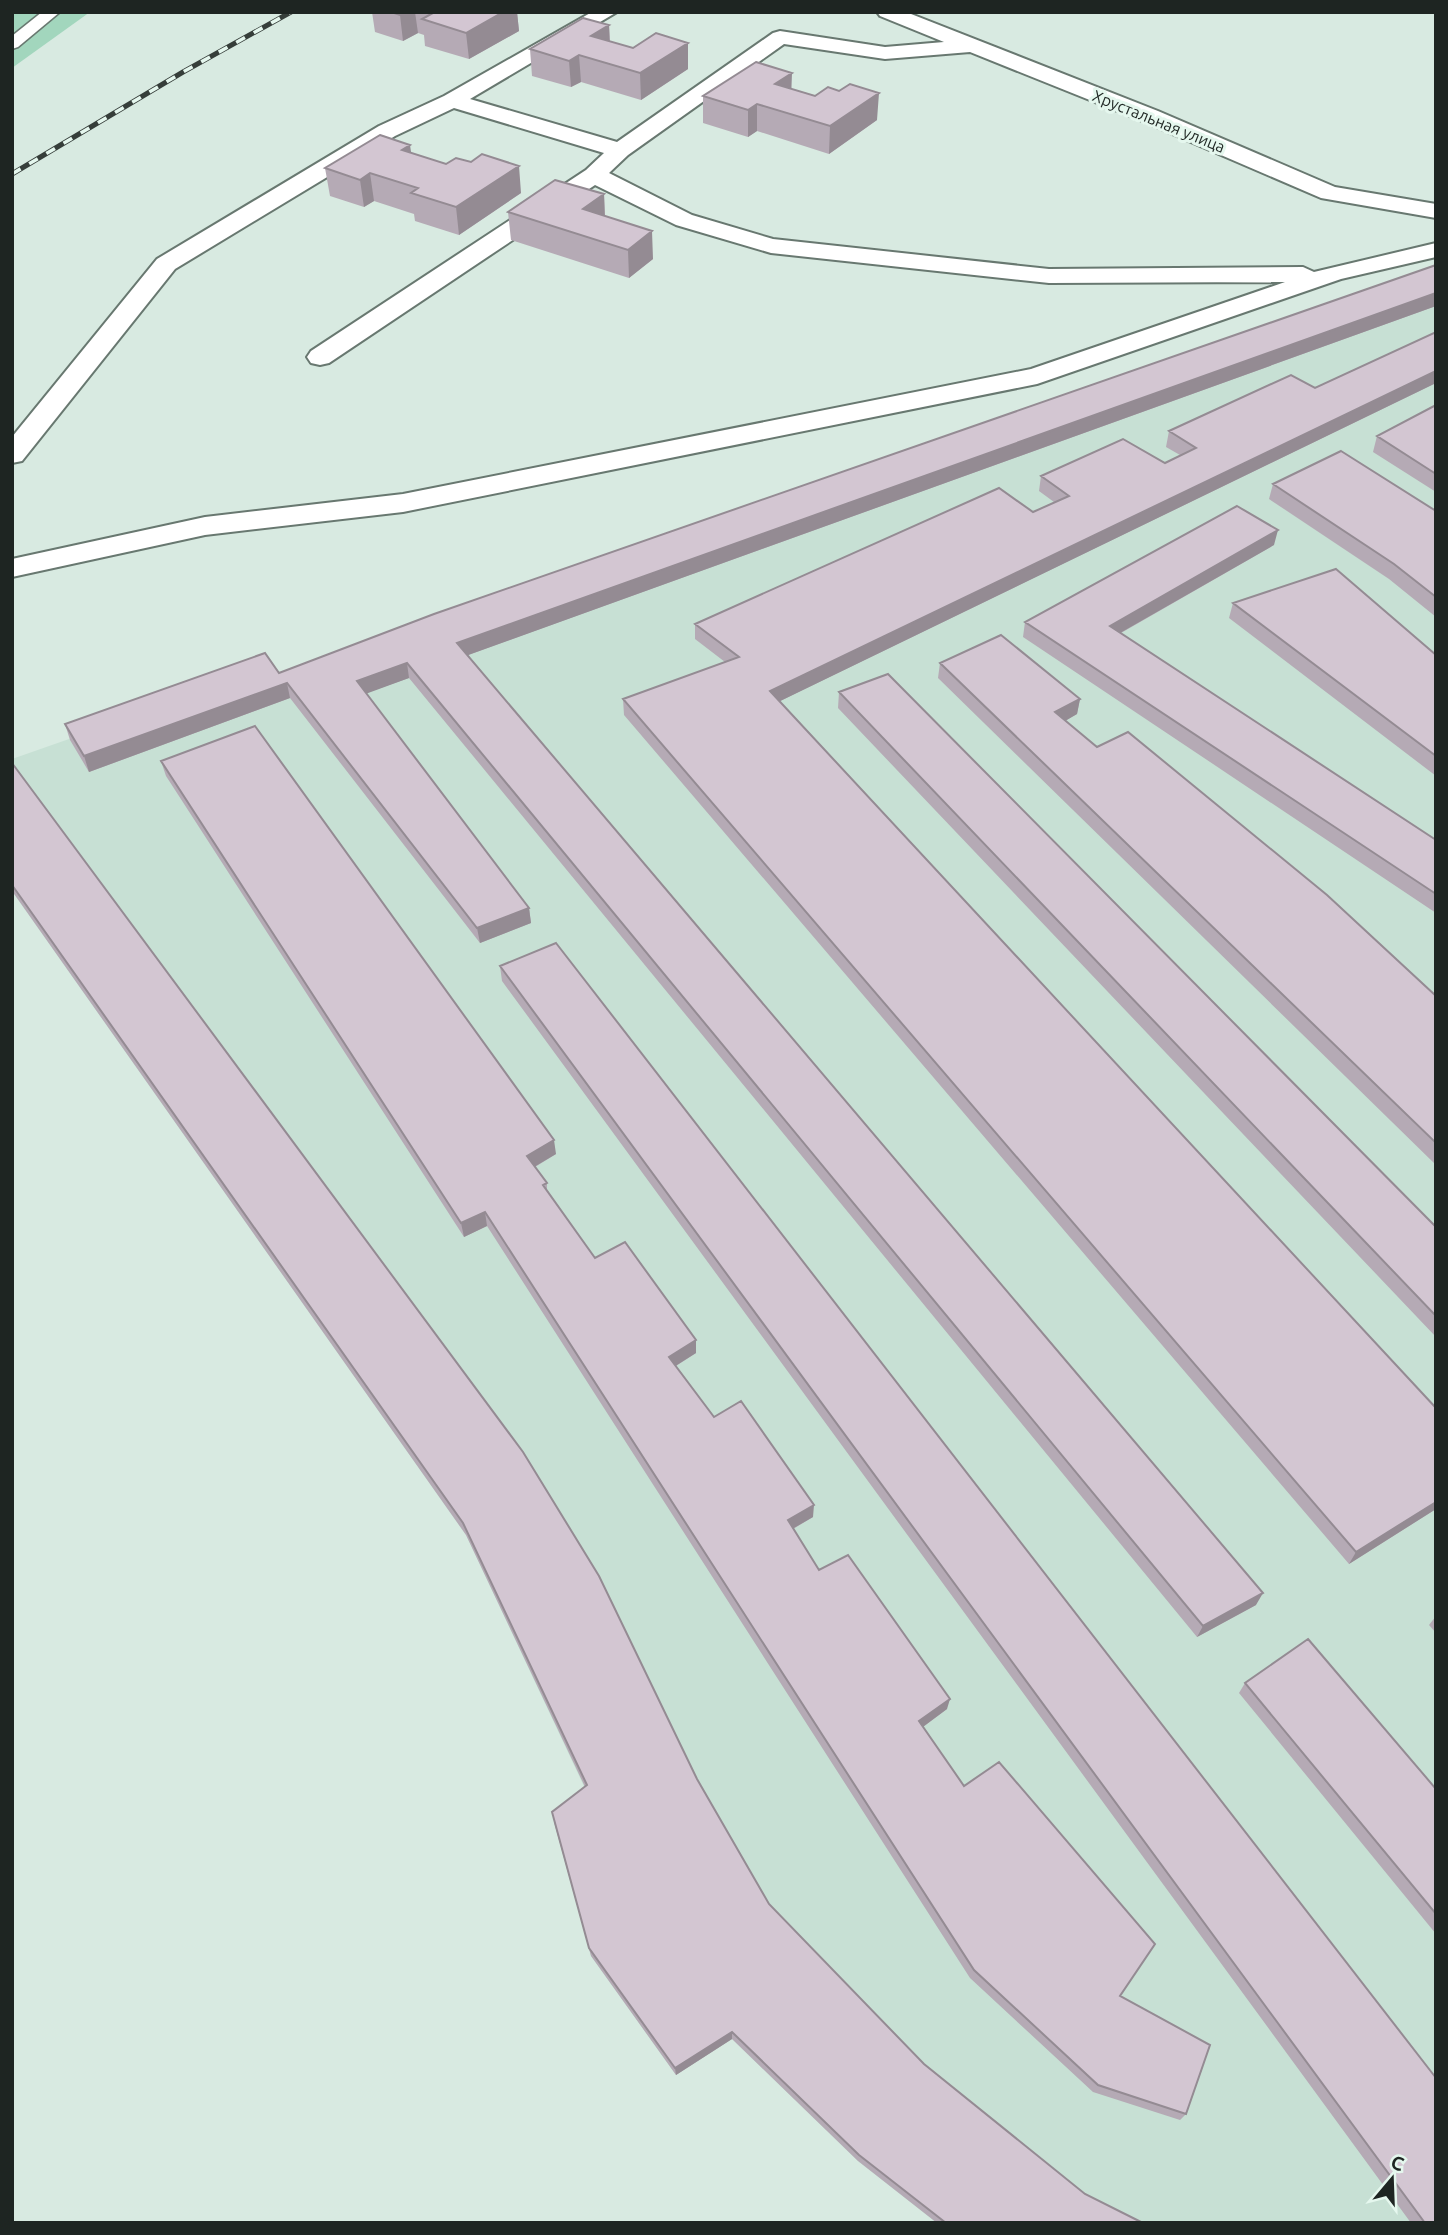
<svg xmlns="http://www.w3.org/2000/svg" width="1448" height="2235" viewBox="0 0 1448 2235" font-family="Ubuntu,sans-serif">
<style>
.built{fill:#c7e0d4}
.green{fill:#a2d6bd}
.lines{fill:none;stroke-linecap:round;stroke-linejoin:round}
.lane-casing{stroke:#687870;stroke-width:3}
.street-casing{stroke:#687870;stroke-width:4}
.lane{fill:#fff;fill-rule:evenodd}
.street{fill:#fff;fill-rule:evenodd}
.rail-casing{stroke:#363e3a;stroke-width:5}
.rail{stroke:#e5f7ee;stroke-width:3.5;stroke-dasharray:10;stroke-linecap:butt}
.wall{fill:#b5aab5}
.shaded-wall{fill:#948b93}
.building{fill:#d3c6d2;stroke:#948b93;stroke-width:2}
.labels{text-anchor:middle;dominant-baseline:central;stroke-width:6;stroke-linejoin:round;paint-order:stroke}
.far-street-label{font-size:16px;fill:#1e2522;stroke:#e5f7ee}
</style>
<rect width="100%" height="100%" fill="#d8eae1"/>
<path class="built" d="M1436 278V2223H937L858 2161 732 2039 676 2075 591 1956 554 1822 588 1795 466 1535 12 891V759L269 669 283 688Z"/>
<path class="green" d="M12 12H90L12 68Z"/>
<g class="lines">
<defs>
<path id="lane" d="M42 12H60L18 47 12 49V36Z"/>
<path id="street" d="M592 12H617L470 99 617 142 773 33 780 31 885 47 944 42 880 16 877 12H906L1158 111 1335 187 1436 204V218L1321 198 1142 121 970 52 885 59 784 44 628 155 609 173 692 215 773 239 1049 269 1303 267 1314 272 1436 243V257L1341 279 1037 384 403 512 205 535 12 577V559L205 517 403 494 1031 369 1285 282 1049 283 771 253 676 225 595 185 329 363 320 365 311 363 307 357 311 351 586 170 604 153 454 108 395 136 175 269 22 461 12 463V437L157 259 379 126 444 96Z"/>
</defs>
<use href="#lane" class="lane-casing"/>
<use href="#street" class="street-casing"/>
<use href="#lane" class="lane"/>
<use href="#street" class="street"/>
<defs>
<path id="rail" d="M12 174 183 72 291 12"/>
</defs>
<use href="#rail" class="rail-casing"/>
<use href="#rail" class="rail"/>
</g>
<path class="wall" d="M372 12H517L519 31 469 59 425 46 424 35 418 33 403 41 375 32Z
M609 25 610 41 688 69 641 100 581 82 571 87 532 76 530 49Z
M792 89 877 120 829 154 757 131 748 137 703 123V96Z
M411 153 521 193 459 235 415 221 414 214 374 201 364 207 330 196 325 168Z
M604 194 605 216 653 259 629 278 511 240 508 212Z
M1436 265V306L468 655 1256 1605 1197 1637 409 678 366 693 529 908 531 923 480 943 290 698 89 772 70 740 65 724 279 673Z
M1436 383 780 701 1436 1408V1509L1349 1564 624 715 623 699 725 662 695 639V624L1033 512 1054 502 1039 491 1041 476 1165 463 1180 455 1166 447 1169 431 1315 388Z
M1436 405V492L1373 452 1377 436Z
M1273 484 1436 511V617L1389 579 1269 499Z
M1274 545 1121 633 1436 840V913L1023 637 1025 622Z
M1233 603 1436 655V776L1229 618Z
M940 663 1080 699 1077 714 1065 721 1097 747 1436 996V1165L938 678Z
M839 692 1436 1227V1337L838 708Z
M161 761 556 1154 535 1167 547 1183V1190L595 1258 696 1353 676 1366 714 1417 813 1517 793 1529 819 1570 947 1709 923 1727 964 1786 1120 1996 1186 2114 1180 2120 1093 2092 970 1978 487 1226 464 1237 166 776Z
M12 763 697 1779 769 1904 924 2064 1085 2194 1143 2223H937L858 2161 732 2039 676 2075 591 1956 554 1822 585 1787 466 1535 12 891Z
M500 966 1436 2223H1411L502 981Z
M1436 1616V1633L1429 1625Z
M1245 1683 1436 1789V1934L1239 1693Z"/>
<path class="shaded-wall" d="M405 12H415L418 33 403 41 400 15Z
M503 12H517L519 31 469 59 466 33Z
M609 25 610 51 591 36Z
M688 43V69L641 100 640 73Z
M579 55 581 82 571 87 569 61Z
M792 73 791 100 775 84Z
M879 93 877 120 829 154 830 126Z
M757 104V131L748 137V110Z
M410 145 414 172 402 150Z
M519 166 521 193 459 235 456 207Z
M370 173 374 201 364 207 360 180Z
M604 194 605 222 585 237 583 209Z
M652 231 653 259 629 278 628 250Z
M1436 293V306L460 658 457 643Z
M1436 371V383L770 706V691Z
M1278 530 1274 545 1106 641 1110 626Z
M407 663 409 678 360 696 357 681Z
M287 683 290 698 89 772 84 756Z
M1080 699 1077 714 1053 728 1055 712Z
M529 908 531 923 480 943 477 928Z
M554 1140 556 1154 529 1170 527 1156Z
M485 1212 487 1226 464 1237 461 1223Z
M696 1340V1353L669 1370V1357Z
M1436 1502V1509L1349 1564 1356 1552Z
M814 1505 813 1517 787 1532 788 1520Z
M1263 1593 1256 1605 1197 1637 1203 1626Z
M950 1699 947 1709 916 1732 919 1721Z
M732 2032V2039L676 2075 675 2068Z"/>
<path class="building" d="M391 12H405L400 15Z
M431 12H503L466 33 422 19 433 13Z
M583 18 609 25 591 36 633 48 656 33 688 43 640 73 579 55 569 61 530 49Z
M756 62 792 73 775 84 815 96 828 87 839 91 850 84 879 93 830 126 757 104 748 110 703 96Z
M380 135 410 145 402 150 446 164 456 158 471 162 482 154 519 166 456 207 411 193 418 188 370 173 360 180 325 168Z
M555 180 604 194 583 209 652 231 628 250 508 212Z
M1436 265V293L457 643 1263 1593 1203 1626 407 663 357 681 529 908 477 928 287 683 84 756 65 724 265 653 279 673 434 614Z
M1436 332V371L770 691 1436 1408V1502L1356 1552 623 699 739 657 695 624 999 488 1033 512 1069 496 1041 476 1123 439 1165 463 1196 448 1169 431 1291 375 1315 388Z
M1436 405V474L1377 436Z
M1341 451 1436 511V597L1394 564 1273 484Z
M1237 506 1278 530 1110 626 1436 840V894L1025 622Z
M1336 569 1436 655V756L1233 603Z
M1001 635 1080 699 1055 712 1097 747 1128 732 1327 895 1436 996V1143L940 663Z
M888 674 1436 1227V1316L839 692Z
M255 726 554 1140 527 1156 547 1183 543 1185 595 1258 625 1242 696 1340 669 1357 714 1417 741 1401 814 1505 788 1520 819 1570 848 1555 950 1699 919 1721 964 1786 999 1762 1155 1944 1120 1996 1210 2045 1186 2114 1098 2085 974 1970 485 1212 461 1223 161 761Z
M12 763 523 1452 599 1576 697 1779 769 1904 924 2064 1085 2194 1143 2223H946L859 2155 732 2032 675 2068 589 1948 552 1812 587 1785 463 1523 12 885Z
M556 943 1436 2078V2223H1425L500 966Z
M1308 1639 1436 1789V1914L1245 1683Z"/>
<g class="labels">
<g class="far-street-label">
<text transform="translate(1159 121) rotate(22)">Хрустальная улица</text>
</g>
</g>
<rect width="1448" height="2235" fill="none" stroke="#1e2522" stroke-width="28"/>
<g transform="translate(1392 2179) rotate(19)" stroke="#e5f7ee" stroke-width="5" paint-order="stroke">
<path d="M0-5L12 26L0 18L-12 26Z" fill="#1e2522"/>
<text y="-10" font-size="19" font-weight="bold" text-anchor="middle" fill="#1e2522">С</text>
</g>
</svg>
